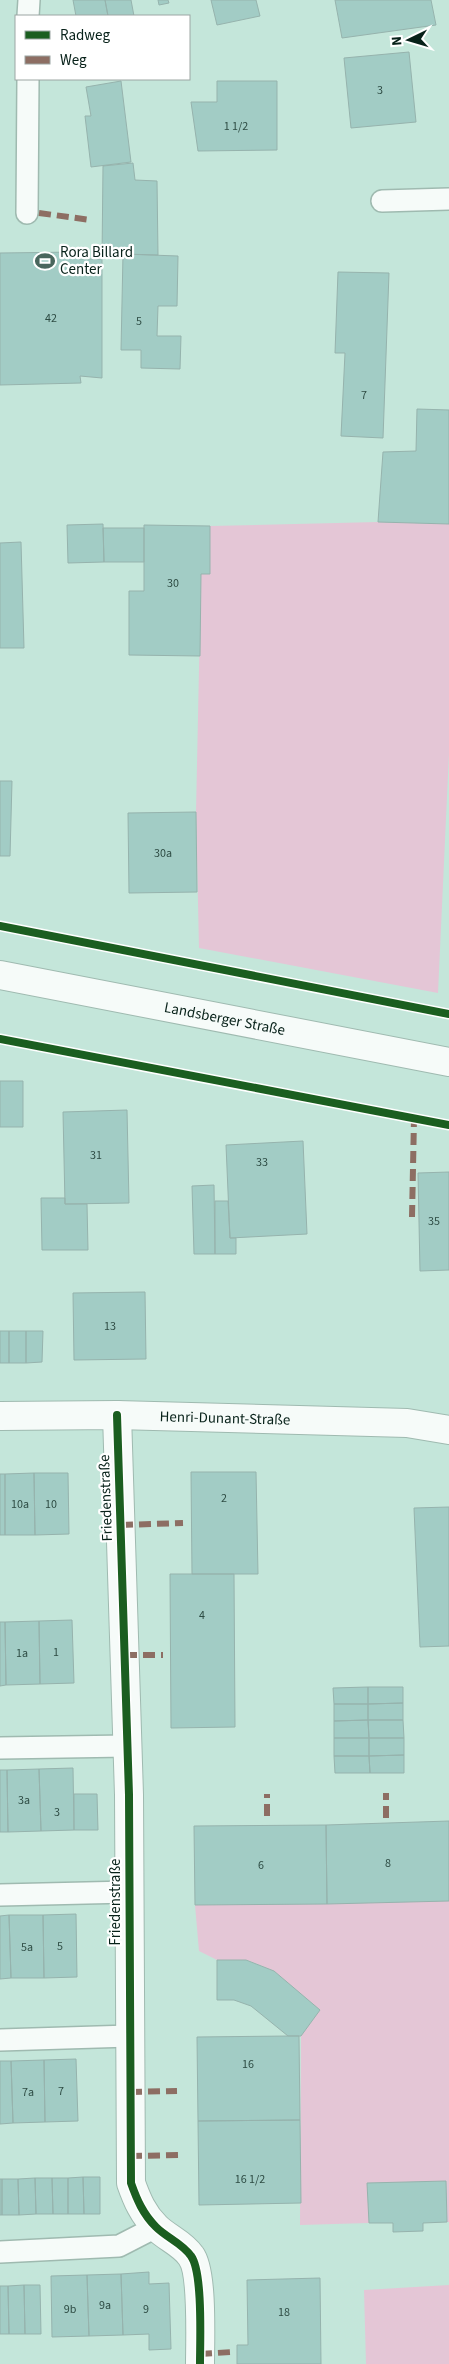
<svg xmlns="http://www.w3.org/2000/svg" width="449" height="2364" viewBox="0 0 449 2364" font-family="'Source Sans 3',sans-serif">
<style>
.green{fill:#e4c6d6}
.building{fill:#a2ccc5;stroke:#96b3ad}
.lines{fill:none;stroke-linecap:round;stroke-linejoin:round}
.lane-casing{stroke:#9fbab0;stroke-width:24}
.street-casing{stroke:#9fbab0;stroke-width:30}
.secondary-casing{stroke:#9fbab0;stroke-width:30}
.lane{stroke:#f6fbf9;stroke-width:21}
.street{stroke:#f6fbf9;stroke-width:28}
.secondary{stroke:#f6fbf9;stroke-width:28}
.quiet{stroke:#8d6e63;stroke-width:6;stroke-dasharray:12 6;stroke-linecap:butt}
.cycleway-casing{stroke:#fff;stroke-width:11}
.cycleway{stroke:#1b5e20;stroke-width:8}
.labels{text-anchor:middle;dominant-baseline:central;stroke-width:4.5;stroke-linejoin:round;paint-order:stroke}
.number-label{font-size:12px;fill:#2e4c44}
.poi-label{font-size:15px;fill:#072119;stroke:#fff;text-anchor:start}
.street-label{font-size:15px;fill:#072119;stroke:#fff}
</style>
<rect width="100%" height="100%" fill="#c4e6da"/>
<path class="green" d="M378 522 449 524V753L438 993 199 948 196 812 201 574H210V526Z
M449 1901V2222H447L446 2181 367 2184 369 2223 300 2225 301 2036 320 2010 274 1971 247 1960H217L199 1951 195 1905Z
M449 2285V2364H366L364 2290Z"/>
<path class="building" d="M73 0H105L108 16H76Z
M105 0H131L134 16H108Z
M158 0H168L169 3 159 5Z
M211 0H256L260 16 217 25Z
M335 0H431L436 25 342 38Z
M409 52 416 122 351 128 344 58Z
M121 81 131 162 91 167 85 116H91L86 87Z
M217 81H277V150L198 151 191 102H217Z
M133 163 135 180 157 181 158 255 123 254 102 259 103 166Z
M78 252 79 259H102V378L80 376 81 383 0 385V253Z
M123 254 178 256 177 306H158L157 336H181L180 369 141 368V350H121Z
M338 272 389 273 383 438 341 436 345 353H335Z
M417 409 449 410V524L378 522 383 452 416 451Z
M103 524 104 562 68 563 67 525Z
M144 525 210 526V574H201L200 656 129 655V591H144Z
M103 528H144V562H104Z
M21 542 24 648H0V543Z
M0 781H12L10 856H0Z
M196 812 197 892 129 893 128 813Z
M0 1081H23V1127H0Z
M127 1110 129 1203 65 1204 63 1112Z
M303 1141 307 1234 230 1238 226 1145Z
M449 1172V1270L420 1271 418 1173Z
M214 1185 215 1254H194L192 1186Z
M41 1198H65V1204H87L88 1250H42Z
M215 1201H228L230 1238H236V1254H215Z
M145 1292 146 1359 74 1360 73 1293Z
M0 1331H9V1363H0Z
M9 1331H26V1363H9Z
M26 1331H43L42 1362 26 1363Z
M191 1472H256L258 1574H192Z
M34 1473H68L69 1534 35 1535Z
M34 1473 35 1535H5V1474Z
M0 1474H5V1535H0Z
M449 1507V1646L420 1647 414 1508Z
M170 1574H234L235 1727 171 1728Z
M72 1620 74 1683 40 1684 39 1621Z
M39 1621 40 1684 6 1685 5 1622Z
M0 1622H5L6 1685 0 1686Z
M368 1687H403V1703L368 1704Z
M368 1687V1704H334L333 1688Z
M403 1703V1720H368V1704Z
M334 1704H368V1720L334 1721Z
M368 1720H403L404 1738H369Z
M368 1720 369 1738H334V1721Z
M334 1738H369V1756H334Z
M369 1738H404V1755L369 1756Z
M404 1755V1773H370L369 1756Z
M334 1756H369L370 1773H335Z
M73 1768 74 1830 41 1831 39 1769Z
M39 1769 41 1831 8 1832 7 1770Z
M0 1770H7L8 1832H0Z
M74 1794H97L98 1830H74Z
M449 1821V1901L327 1904 326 1825Z
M326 1825 327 1904 195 1905 194 1826Z
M76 1914 77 1977 44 1978 43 1915Z
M9 1915H43L44 1978H11Z
M9 1915 11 1978 0 1979V1916Z
M217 1960H246L274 1971 320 2010 301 2036H288L251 2006 234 2000H217Z
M288 2036H299L300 2120 198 2121 197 2037Z
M76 2059 78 2121 45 2122 44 2060Z
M44 2060 45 2122 13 2123 11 2061Z
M0 2061H11L13 2123 0 2124Z
M300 2120 301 2203 199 2205 198 2121Z
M83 2177 84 2214H68V2178Z
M83 2177H100V2214H84Z
M35 2178 36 2214 19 2215 18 2179Z
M35 2178H52L53 2214H36Z
M52 2178H68V2214H53Z
M0 2179H2V2215H0Z
M2 2179H18L19 2215H2Z
M446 2181 447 2222 423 2223V2231L393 2232V2223H369L367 2183Z
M149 2272V2284L169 2283 171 2349 149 2350V2334L123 2335 121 2274Z
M121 2274 123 2335 89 2336 87 2275Z
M87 2275 89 2336 52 2337 51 2276Z
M320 2278 321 2364H237V2345H248L247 2280Z
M24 2285 25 2334H9L8 2286Z
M24 2285H40L41 2334H25Z
M0 2286H8L9 2334H0Z"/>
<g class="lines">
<defs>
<path id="lane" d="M28 16 29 0
M382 201 449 199
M27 213 28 79
M0 1748 127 1746
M0 1895 129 1892
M0 2040 130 2036
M0 2252 119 2246 156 2227"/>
<g id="street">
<path d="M117 1415 129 1795 131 2183C137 2200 143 2214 156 2227 167 2238 182 2243 191 2256 203 2272 200 2342 200 2364"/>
<path id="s1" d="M0 1416 117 1415 407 1423 449 1430"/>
</g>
<g id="secondary">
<path id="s2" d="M0 975 449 1062"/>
</g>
</defs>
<use href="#lane" class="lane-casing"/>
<use href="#street" class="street-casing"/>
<use href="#secondary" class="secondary-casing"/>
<use href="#lane" class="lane"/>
<use href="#street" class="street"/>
<use href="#secondary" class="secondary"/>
<path class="quiet" d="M39 213 91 220
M412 1217 414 1119
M121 1525 183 1523
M125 1655H163
M267 1816V1794
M386 1818V1793
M130 2092 177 2091
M130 2156 180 2155
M200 2354 232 2352"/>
<defs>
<path id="cycleway" d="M0 926 449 1014
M0 1039 449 1125
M117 1415 129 1795 131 2183C137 2200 143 2214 156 2227 167 2238 182 2243 191 2256 203 2272 200 2342 200 2364"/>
</defs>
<use href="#cycleway" class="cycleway-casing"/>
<use href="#cycleway" class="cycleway"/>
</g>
<defs>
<symbol id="stadium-bare" viewBox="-9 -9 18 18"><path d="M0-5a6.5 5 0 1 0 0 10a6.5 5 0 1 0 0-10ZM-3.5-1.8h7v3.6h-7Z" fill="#49665d" stroke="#fff" stroke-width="2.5" paint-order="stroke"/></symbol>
</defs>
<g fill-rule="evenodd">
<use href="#stadium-bare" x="31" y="247" width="28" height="28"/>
</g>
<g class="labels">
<g class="number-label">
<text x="380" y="90">3</text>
<text x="236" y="126">1 1/2</text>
<text x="51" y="318">42</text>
<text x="139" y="321">5</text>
<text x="364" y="395">7</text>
<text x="173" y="583">30</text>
<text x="163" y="853">30a</text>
<text x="96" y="1155">31</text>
<text x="262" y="1162">33</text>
<text x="434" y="1221">35</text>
<text x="110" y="1326">13</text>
<text x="224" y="1498">2</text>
<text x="20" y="1504">10a</text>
<text x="51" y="1504">10</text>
<text x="202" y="1615">4</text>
<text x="56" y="1652">1</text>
<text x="22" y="1653">1a</text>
<text x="24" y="1800">3a</text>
<text x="57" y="1812">3</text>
<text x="388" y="1863">8</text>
<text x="261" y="1865">6</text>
<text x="60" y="1946">5</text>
<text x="27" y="1947">5a</text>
<text x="248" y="2064">16</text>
<text x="61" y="2091">7</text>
<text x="28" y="2092">7a</text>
<text x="250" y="2179">16 1/2</text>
<text x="105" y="2305">9a</text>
<text x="70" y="2309">9b</text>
<text x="146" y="2309">9</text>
<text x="284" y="2312">18</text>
</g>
<g class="poi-label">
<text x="60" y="252">Rora Billard<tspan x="60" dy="17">Center</tspan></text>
</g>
<g class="street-label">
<text stroke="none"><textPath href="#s2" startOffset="229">Landsberger Straße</textPath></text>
<text stroke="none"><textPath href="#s1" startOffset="225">Henri-Dunant-Straße</textPath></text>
<text transform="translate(106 1498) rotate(-92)">Friedenstraße</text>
<text transform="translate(115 1902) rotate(-90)">Friedenstraße</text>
</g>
</g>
<rect x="15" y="15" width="175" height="65" fill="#ffffff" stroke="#9ca6a3"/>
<rect x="25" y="31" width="25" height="8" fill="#1b5e20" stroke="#9ca6a3"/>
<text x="60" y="40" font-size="15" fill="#072119">Radweg</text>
<rect x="25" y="56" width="25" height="8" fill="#8d6e63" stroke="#9ca6a3"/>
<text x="60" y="65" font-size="15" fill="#072119">Weg</text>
<g transform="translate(409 40) rotate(265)" stroke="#ffffff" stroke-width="4" paint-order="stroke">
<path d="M0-4L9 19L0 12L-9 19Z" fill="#072119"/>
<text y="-8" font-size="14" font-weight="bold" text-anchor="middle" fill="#072119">N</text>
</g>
</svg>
